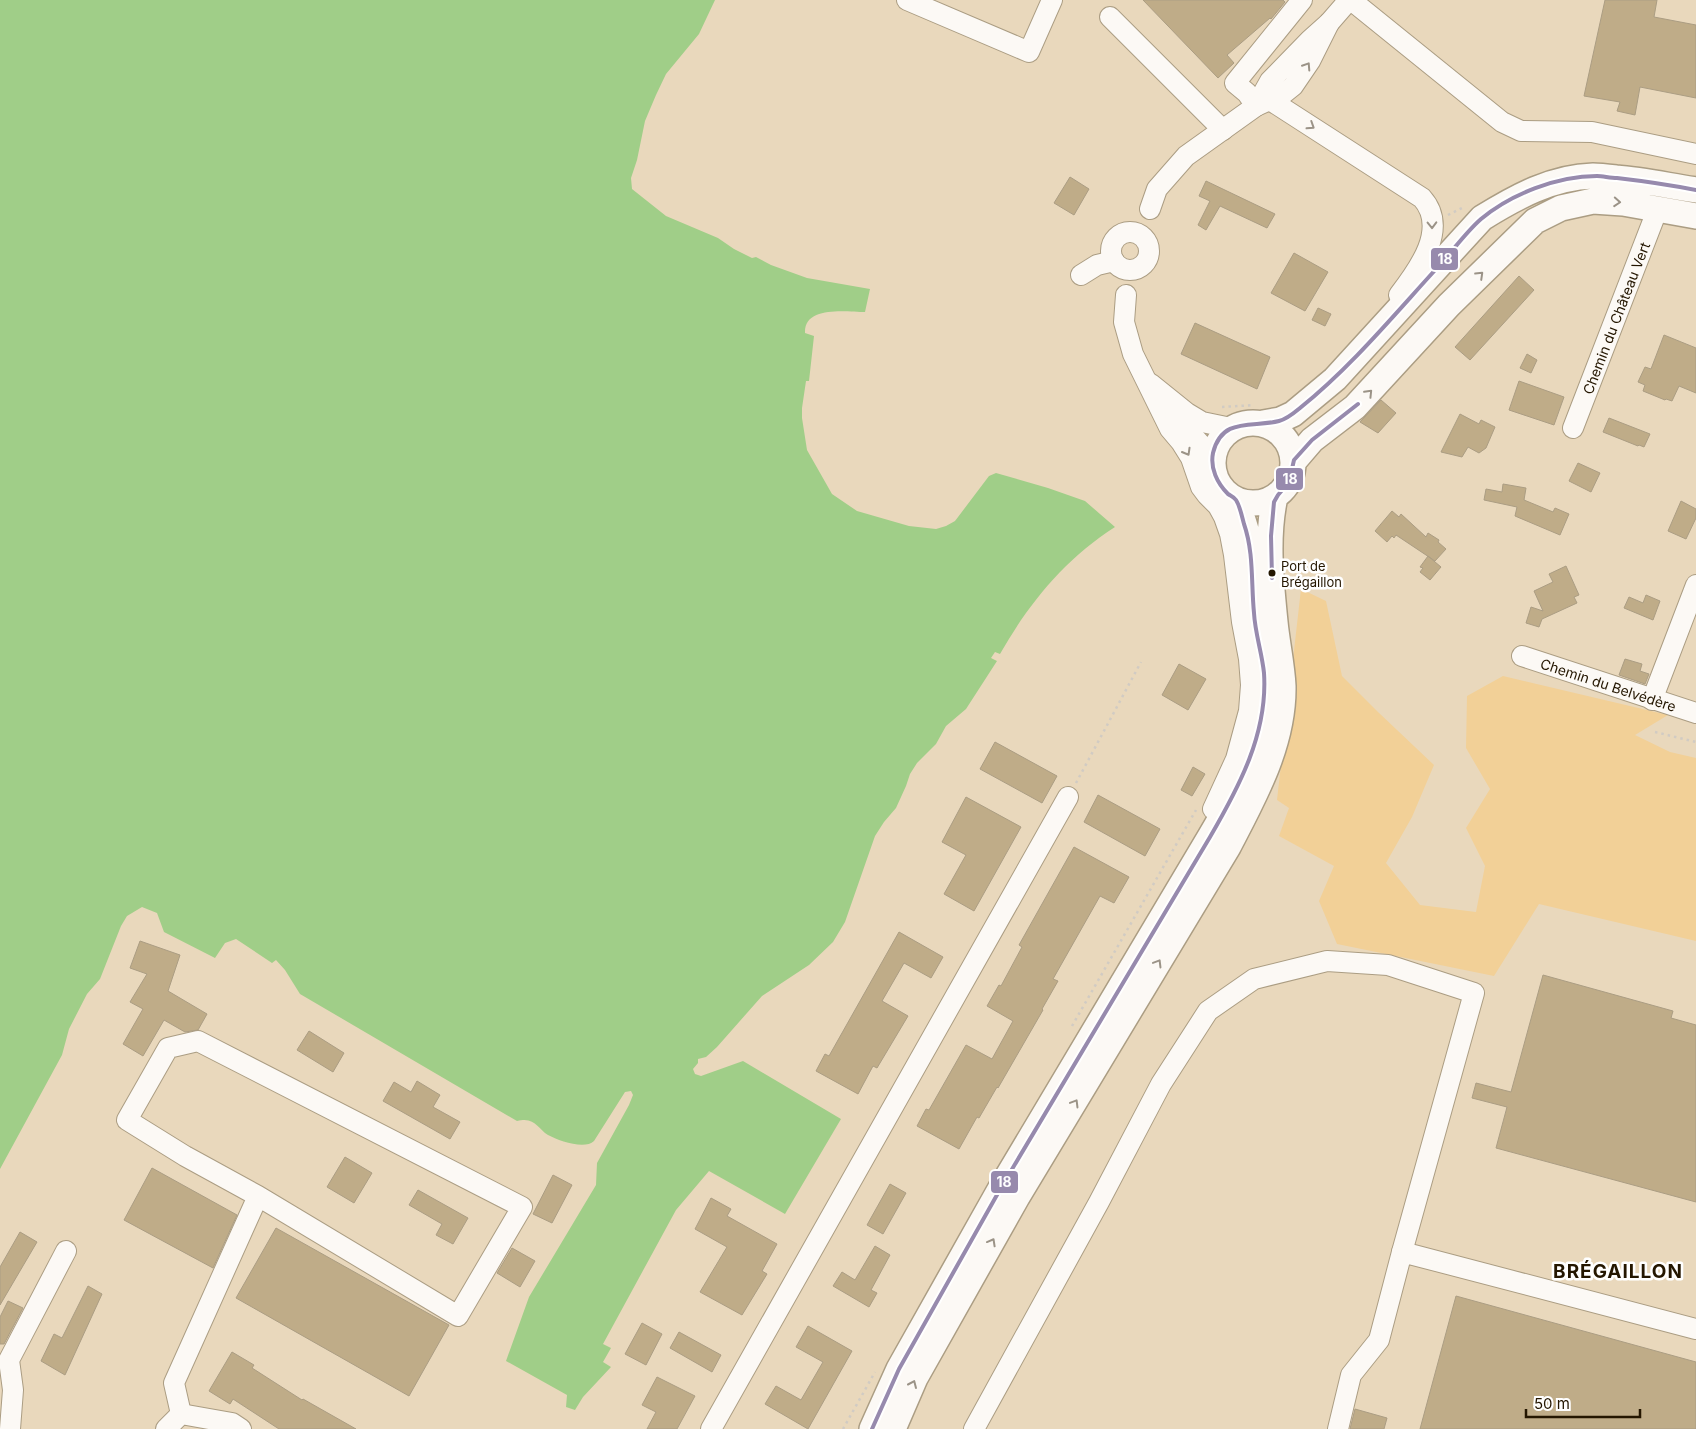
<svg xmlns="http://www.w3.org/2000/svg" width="1696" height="1429" viewBox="0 0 1696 1429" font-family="Inter,sans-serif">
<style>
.green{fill:#f2d097}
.water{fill:#a0ce88}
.building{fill:#bfac88;stroke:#ab9d83}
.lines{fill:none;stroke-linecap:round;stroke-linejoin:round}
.minor-casing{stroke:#ab9d83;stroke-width:22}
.major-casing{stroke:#ab9d83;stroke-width:28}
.path{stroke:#d1cbc3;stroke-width:2.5;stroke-dasharray:2.5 4;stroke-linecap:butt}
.minor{stroke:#fcf9f5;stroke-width:20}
.major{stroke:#fcf9f5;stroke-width:25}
.bus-1-casing{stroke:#fff;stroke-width:8}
.bus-1{stroke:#978aad;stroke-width:4}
.oneway{stroke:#9b9387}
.bus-dot{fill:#241600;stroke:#fff;stroke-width:2}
.labels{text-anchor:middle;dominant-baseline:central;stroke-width:5;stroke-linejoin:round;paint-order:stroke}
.bus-label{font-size:13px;fill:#241600;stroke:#fff;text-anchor:start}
.street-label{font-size:14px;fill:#241600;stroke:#fff}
.district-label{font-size:19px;font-weight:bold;letter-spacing:1px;fill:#241600;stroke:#fff}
.line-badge{stroke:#fff;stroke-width:2}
.badge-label{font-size:14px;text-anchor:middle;font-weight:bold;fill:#fff}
</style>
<rect width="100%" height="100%" fill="#e9d8bc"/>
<path class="green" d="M1301 589 1326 601 1342 676 1378 712 1434 765 1412 817 1386 863 1420 905 1476 912 1485 866 1466 828 1490 789 1466 748 1467 696 1503 676 1668 715 1635 735 1670 752 1696 758V941L1539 904 1494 976 1337 944 1319 901 1334 866 1279 836 1289 808 1277 800Z"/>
<path class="water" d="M0 0H715L699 34 666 74 656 95 645 121 637 160 631 178 632 189 666 216 718 238 734 249 752 258 756 257 771 265 807 278 870 289 865 312C847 312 804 305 805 333L814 336 809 381H806L802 408V418L807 450 832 494 857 511 909 526 936 529 946 526 955 521 989 476 996 473 1048 488 1085 501 1115 527C1065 559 1029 603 1000 654L995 652 991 658 997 661 966 709 946 726 936 744 917 763 910 774 906 786 896 808 884 822 875 836 845 922 833 942 809 965 762 996 717 1047 706 1057 698 1059V1063L693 1069 695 1074 701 1076 743 1061 841 1119 785 1214 709 1171 676 1210 603 1344 611 1348 603 1362 611 1367 583 1397 575 1410 566 1407 567 1395 506 1361 529 1297 596 1185 597 1163 629 1105 633 1095 631 1091 625 1092 594 1141C585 1150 559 1141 548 1135 538 1129 535 1116 517 1121L300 994 285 970 276 960 272 963 236 939 225 943 215 958 164 932 157 913 142 907 127 916 121 926 100 979 87 994 69 1029 62 1055 0 1169Z"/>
<path class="building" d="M1143 0H1283L1285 2 1271 19 1270 18 1227 55 1234 63 1218 78Z
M1605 0H1657L1654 17 1696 25V98L1640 87 1635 115 1617 111 1620 102 1584 96Z
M1070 177 1089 189 1074 215 1054 203Z
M1206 181 1275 214 1267 228 1220 206 1206 230 1198 225 1210 201 1199 196Z
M1294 253 1328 272 1305 311 1271 293Z
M1519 276 1534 290 1470 360 1455 347Z
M1318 308 1331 314 1325 326 1312 320Z
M1195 323 1270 357 1257 389 1181 354Z
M1664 335 1696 348V393L1679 386 1672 401 1666 399 1665 400 1643 391 1645 385 1638 382 1645 367 1651 369Z
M1527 354 1537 360 1531 373 1520 368Z
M1519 381 1564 397 1554 425 1509 410Z
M1381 400 1396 413 1378 433 1360 422Z
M1460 414 1479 424 1481 420 1495 427 1486 448 1479 453 1468 447 1462 457 1441 452Z
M1609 418 1650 434 1644 447 1639 445 1638 446 1603 432Z
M1578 463 1600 473 1591 492 1569 481Z
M1503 484 1526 488 1524 500 1553 512 1555 508 1569 514 1560 535 1515 516 1517 507 1484 500 1486 489 1502 492Z
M1681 501 1696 509V518L1686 539 1668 531Z
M1392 511 1399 517 1401 514 1426 537 1428 533 1439 540 1438 542 1446 549 1435 561 1396 535 1394 538 1392 536 1387 542 1375 531Z
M1428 556 1441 567 1430 580 1420 572 1423 568 1420 567Z
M1566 566 1579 595 1574 597 1577 603 1542 619 1539 627 1526 623 1531 607 1543 611 1534 591 1553 582 1549 574Z
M1646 595 1660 601 1653 620 1624 608 1629 597 1643 603Z
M1625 659 1642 664 1640 671 1649 674 1645 684 1619 675Z
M1179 664 1206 679 1188 710 1162 695Z
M995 742 1057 776 1042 803 980 769Z
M1193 767 1205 774 1192 796 1181 790Z
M1098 795 1160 829 1145 856 1084 822Z
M966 797 1021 827 974 911 944 894 966 855 942 842Z
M1074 847 1129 877 1114 903 1100 896 1053 979 1058 981 1042 1009 1043 1010 998 1088 997 1087 979 1118 977 1117 959 1149 917 1126 926 1109 929 1110 966 1045 992 1059 1013 1021 987 1006 999 985 1001 986 1022 947 1019 945Z
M899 932 943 957 931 978 904 963 882 1001 908 1016 877 1068 873 1066 858 1094 816 1071 825 1054 829 1056Z
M140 941 180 955 168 991 207 1014 198 1030 185 1032 164 1020 143 1056 123 1044 143 1009 130 1002 147 974 130 968Z
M1543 975 1673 1011 1671 1018 1696 1025V1202L1496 1148 1507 1107 1472 1098 1476 1083 1511 1092Z
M309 1031 344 1053 333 1072 297 1050Z
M417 1081 440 1095 433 1107 460 1122 450 1139 383 1101 394 1082 411 1092Z
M345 1157 372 1173 354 1203 327 1187Z
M152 1168 237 1215 213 1268 124 1220Z
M553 1175 572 1185 552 1223 533 1214Z
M890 1184 906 1193 883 1234 867 1225Z
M418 1190 468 1218 453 1244 436 1235 442 1224 409 1205Z
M711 1198 731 1209 727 1216 777 1244 762 1271 767 1274 742 1315 700 1292 727 1247 695 1229Z
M276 1228 449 1325 409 1396 236 1298Z
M20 1232 37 1242 0 1305V1267Z
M875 1246 890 1255 871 1290 877 1293 869 1307 833 1286 842 1272 855 1280Z
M512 1248 535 1261 520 1287 497 1273Z
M88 1286 102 1294 65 1375 41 1361 54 1334 62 1338Z
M1456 1296 1696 1362V1429H1420Z
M8 1301 23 1308 4 1344H0V1317Z
M642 1323 662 1334 646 1365 625 1354Z
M808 1326 852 1351 808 1429 765 1404 776 1386 801 1400 823 1362 796 1347Z
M679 1332 721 1355 712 1372 670 1348Z
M232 1352 254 1365 252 1368 302 1400 303 1399 356 1429H279L233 1399 230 1404 209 1391Z
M657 1377 695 1396 677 1429H647L656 1412 642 1405Z
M1355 1409 1387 1418 1384 1429H1350Z"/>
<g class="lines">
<defs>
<g id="minor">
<path d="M907 0 1029 52 1052 0"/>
<path d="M1351 0 1502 122 1521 131 1592 132 1696 154"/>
<path d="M1110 17 1223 130"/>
<path d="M1270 100 1422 198C1449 228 1419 269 1399 295"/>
<path d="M1256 106 1270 81 1310 40 1329 23 1349 0"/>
<path d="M1256 106 1247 93 1235 83 1302 0"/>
<path d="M1150 209 1157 189 1186 156 1256 106 1283 94 1293 86 1310 61 1329 23"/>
<circle cx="1130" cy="251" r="19"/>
<path d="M1081 275 1097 265 1114 261"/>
<path d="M1126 295 1124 322 1133 354 1170 429 1181 442 1191 458 1201 487 1207 495 1218 506 1224 517 1230 534 1234 555 1242 622 1249 659 1251 685 1249 711 1236 759 1213 809"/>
<path d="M1151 384 1187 413 1202 422 1231 428"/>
<path d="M1175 416 1213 458"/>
<path id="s1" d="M1573 428 1658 208"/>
<path id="s2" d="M1522 656 1696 713"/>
<path d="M1652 700 1696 585"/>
<path d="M181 1414 174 1383 258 1196 185 1156 127 1120 168 1048 198 1041 522 1207 458 1316 258 1196"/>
<path d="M10 1429 13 1390 9 1360 66 1251"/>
<path d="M166 1429 181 1414 232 1423 241 1429"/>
<path d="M711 1429 1068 797"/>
<path d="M974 1429 1099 1202 1161 1084 1208 1011 1254 979 1327 961 1388 965 1474 993 1402 1252"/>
<path d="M1338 1429 1351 1375 1379 1340 1402 1252 1696 1329"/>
</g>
<path id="major" d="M1213 463a40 40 0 1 1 80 0a40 40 0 1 1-80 0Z
M1263 423 1280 420 1293 414 1335 379 1482 218C1516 197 1552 177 1593 176 1600 176 1608 177 1616 178 1643 180 1669 186 1696 190
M1294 461 1312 440 1355 407 1449 305 1535 221 1561 208 1593 201 1623 203 1696 216
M872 1429 899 1369 1002 1186 1210 837C1240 786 1265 742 1264 680 1264 659 1256 638 1254 616 1252 593 1253 570 1250 547 1248 531 1241 515 1236 500
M893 1429 915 1378 1017 1197 1228 847C1254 797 1284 744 1283 686 1282 665 1277 643 1275 622 1271 582 1266 537 1275 497"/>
</defs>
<use href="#minor" class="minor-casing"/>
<use href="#major" class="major-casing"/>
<path class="path" d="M1448 215 1464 207
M1222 407 1254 405
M1655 732 1696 742
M1076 783 1141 662
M1072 1026 1196 810
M843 1429 875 1372"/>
<use href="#minor" class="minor"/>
<use href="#major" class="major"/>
<defs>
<path id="bus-1" d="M1272 578 1271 536 1274 502 1278 495 1289 482 1294 460 1312 440 1358 404
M872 1429 899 1369 1002 1186 1210 837C1239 787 1268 733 1264 673 1262 653 1255 633 1254 613 1251 583 1254 553 1244 524 1242 517 1240 506 1236 500 1234 497 1231 496 1228 494 1217 483 1210 468 1213 453 1222 416 1253 428 1279 421 1287 419 1294 413 1300 408 1351 367 1393 316 1437 268 1452 252 1465 233 1481 219 1511 194 1557 176 1597 176 1603 176 1610 178 1617 178 1643 181 1670 185 1696 190"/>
</defs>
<use href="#bus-1" class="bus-1-casing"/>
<use href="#bus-1" class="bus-1"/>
</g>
<defs><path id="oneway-chevron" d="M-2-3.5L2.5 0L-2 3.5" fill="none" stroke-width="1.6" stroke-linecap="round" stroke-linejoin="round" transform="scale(1.25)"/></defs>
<g class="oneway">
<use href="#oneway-chevron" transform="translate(1307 66) rotate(-57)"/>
<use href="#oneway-chevron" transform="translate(1311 126) rotate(33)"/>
<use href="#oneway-chevron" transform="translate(1617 202) rotate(4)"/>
<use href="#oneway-chevron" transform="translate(1432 225) rotate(89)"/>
<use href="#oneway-chevron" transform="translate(1480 275) rotate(-44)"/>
<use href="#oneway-chevron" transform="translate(1369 393) rotate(-46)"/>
<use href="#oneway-chevron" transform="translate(1187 452) rotate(60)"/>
<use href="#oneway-chevron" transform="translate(1158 963) rotate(-59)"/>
<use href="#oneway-chevron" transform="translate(1075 1103) rotate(-59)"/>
<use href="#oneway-chevron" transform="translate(992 1242) rotate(-61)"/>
<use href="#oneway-chevron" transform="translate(913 1384) rotate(-66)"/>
</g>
<circle class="bus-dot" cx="1272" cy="573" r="4.5"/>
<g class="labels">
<g class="bus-label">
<text x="1281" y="566">Port de<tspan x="1281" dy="16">Brégaillon</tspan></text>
</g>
<g class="street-label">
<text stroke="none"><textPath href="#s1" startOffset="118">Chemin du Château Vert</textPath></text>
<text stroke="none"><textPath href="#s2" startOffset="91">Chemin du Belvédère</textPath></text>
</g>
<g class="district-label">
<text x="1618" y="1271">BRÉGAILLON</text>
</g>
</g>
<g class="line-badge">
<rect x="1430" y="247" width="29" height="24" rx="5" fill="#978aad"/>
<rect x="1275" y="467" width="29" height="24" rx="5" fill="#978aad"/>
<rect x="990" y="1170" width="29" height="24" rx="5" fill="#978aad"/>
</g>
<g class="badge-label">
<text x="1445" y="264">18</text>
<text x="1290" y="484">18</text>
<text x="1004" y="1187">18</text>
</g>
<path d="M1526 1409v8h114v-8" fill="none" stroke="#241600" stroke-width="2.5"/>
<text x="1534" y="1409" font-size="15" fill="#241600" stroke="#ffffff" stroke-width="4" paint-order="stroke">50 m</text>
</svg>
